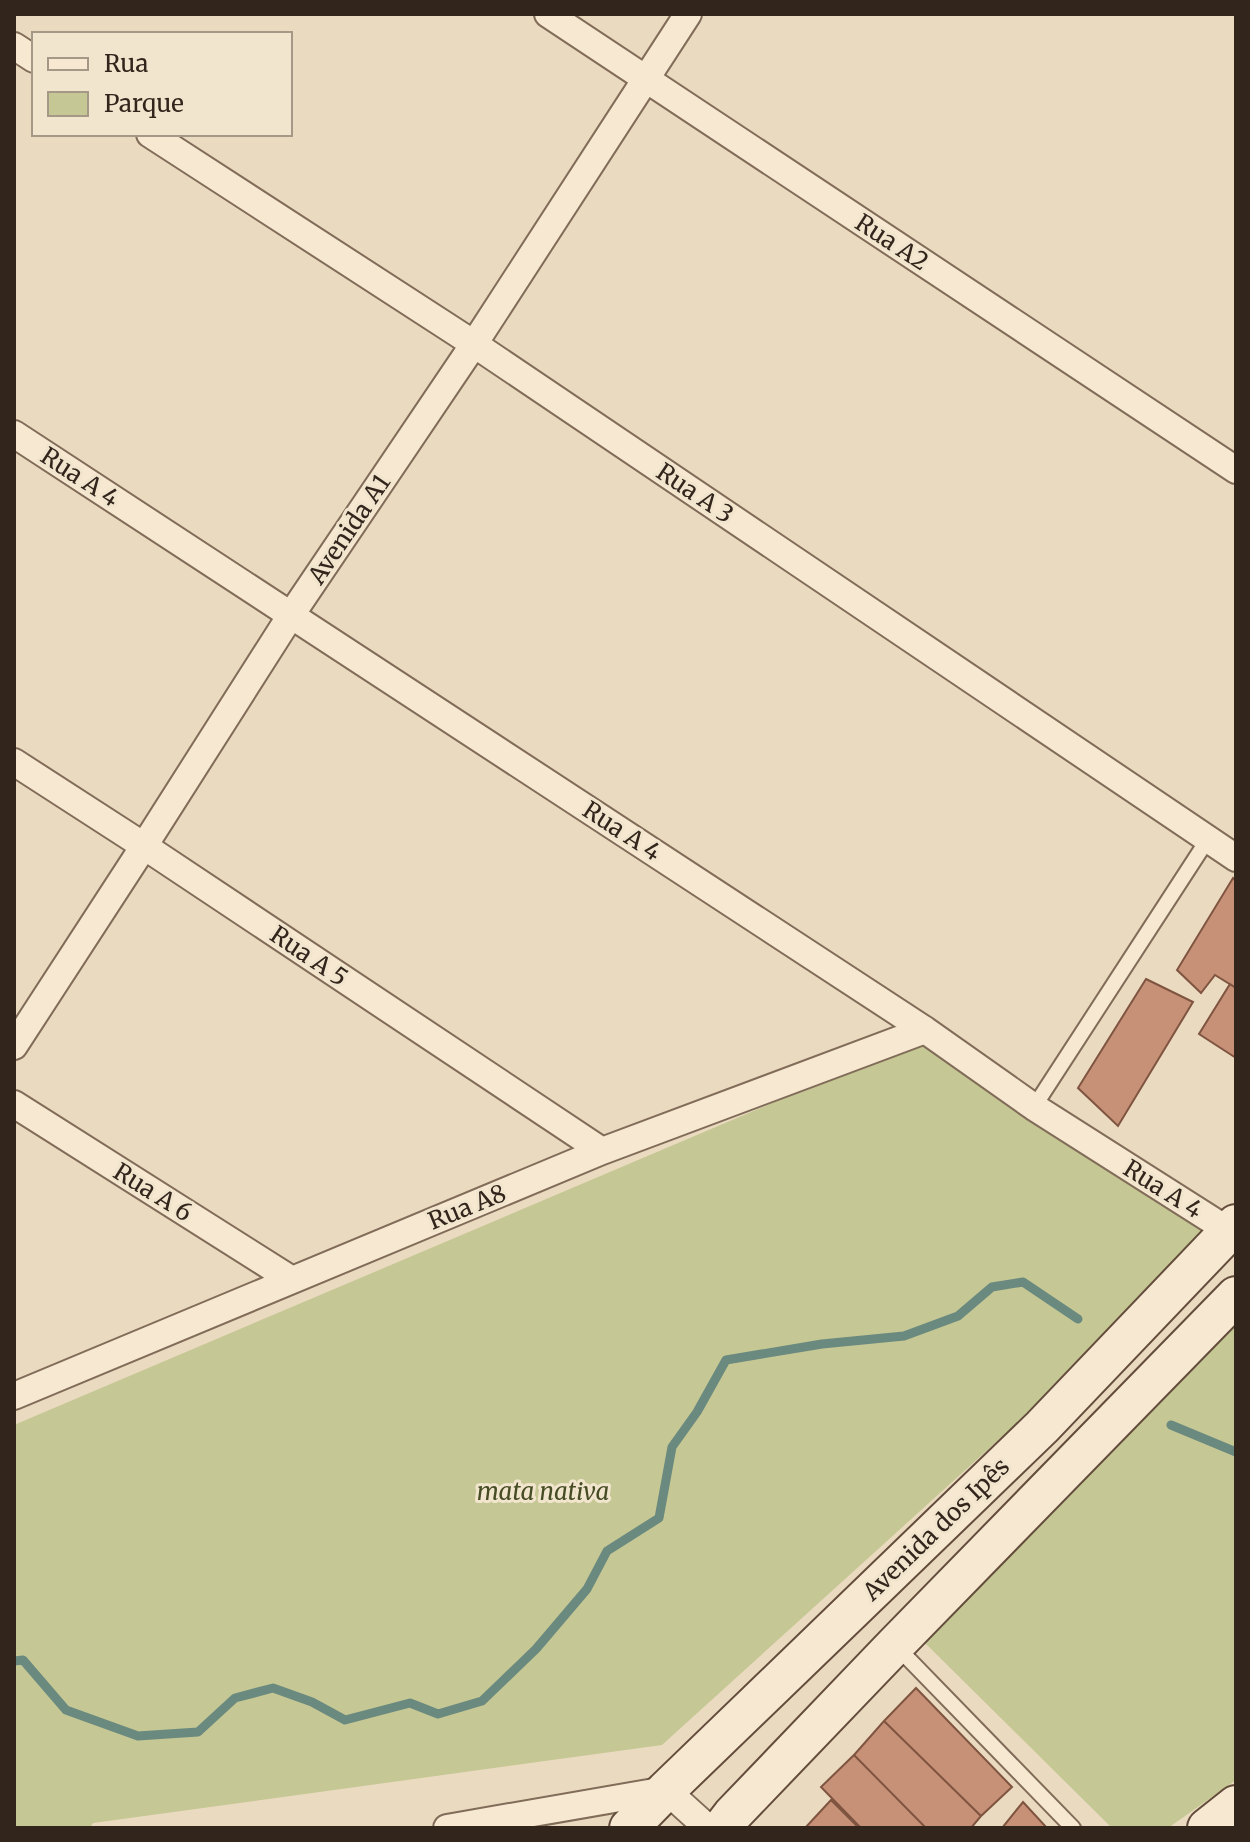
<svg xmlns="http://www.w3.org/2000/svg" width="1250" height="1842" viewBox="0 0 1250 1842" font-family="Merriweather,serif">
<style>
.green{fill:#c5c794}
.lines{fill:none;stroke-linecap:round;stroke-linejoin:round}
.stream{stroke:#6a897f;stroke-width:9}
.building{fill:#c69177;stroke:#7f5440;stroke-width:2}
.lane-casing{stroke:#816b59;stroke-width:18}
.street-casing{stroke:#816b59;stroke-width:30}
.secondary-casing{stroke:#634c3c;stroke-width:42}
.lane{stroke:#f6e8d1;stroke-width:14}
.street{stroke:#f6e8d1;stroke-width:26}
.secondary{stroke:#f6e8d1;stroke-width:38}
.labels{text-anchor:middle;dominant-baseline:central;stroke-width:6;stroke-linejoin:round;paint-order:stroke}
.street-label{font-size:24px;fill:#32251c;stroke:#f2e5ce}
.park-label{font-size:24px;font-style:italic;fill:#464d24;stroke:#f2e5ce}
</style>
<rect width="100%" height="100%" fill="#eadabf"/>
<path class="green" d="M928 1037 1034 1107 1218 1241 662 1745 93 1823 90 1828H14V1425Z
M1236 1312V1780L1168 1828H1112L925 1643Z"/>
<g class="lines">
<path class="stream" d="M1171 1425 1236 1452
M14 1661 23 1660 66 1710 138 1736 198 1732 235 1698 273 1688 312 1702 345 1720 410 1703 438 1714 482 1701 536 1649 587 1589 607 1551 659 1518 672 1447 697 1412 726 1360 822 1344 904 1336 958 1316 992 1287 1023 1282 1078 1319"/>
</g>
<path class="building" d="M1233 878 1236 881V988L1215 975 1201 993 1177 970Z
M1146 979 1193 1002 1118 1126 1078 1088Z
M1230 984 1236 988V1058L1199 1034Z
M916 1688 1012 1787 981 1816 884 1721Z
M884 1721 981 1816 971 1828H926L854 1755Z
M854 1755 926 1828H861L821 1787Z
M831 1800 859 1828H805Z
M1023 1802 1047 1828H1002Z"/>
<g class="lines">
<defs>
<path id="lane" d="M1034 1107 1208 839
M895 1645 1073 1828"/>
<path id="street" d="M548 14 1236 470
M14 46 34 59
M150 134 474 344 1236 858
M14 434 925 1030 1034 1107 1229 1231
M14 762 144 846 602 1151
M14 1046 144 846 291 615 474 344 688 14
M14 1104 292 1280
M14 1396 602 1151 925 1030
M447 1828 666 1790 708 1828"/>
<path id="secondary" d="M629 1828 666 1790 1042 1427 1236 1224
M722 1828 732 1815 895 1645 1236 1296
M1207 1828 1236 1805"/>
</defs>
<use href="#lane" class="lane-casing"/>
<use href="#street" class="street-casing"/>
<use href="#secondary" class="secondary-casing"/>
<use href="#lane" class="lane"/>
<use href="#street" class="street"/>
<use href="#secondary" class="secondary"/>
</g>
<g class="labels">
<g class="street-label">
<text transform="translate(892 242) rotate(33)">Rua A2</text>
<text transform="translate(80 477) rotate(33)">Rua A 4</text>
<text transform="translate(695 493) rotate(34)">Rua A 3</text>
<text transform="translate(349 529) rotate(-56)">Avenida A1</text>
<text transform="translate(622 831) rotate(33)">Rua A 4</text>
<text transform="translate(309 956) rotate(34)">Rua A 5</text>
<text transform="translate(1163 1189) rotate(32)">Rua A 4</text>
<text transform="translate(153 1192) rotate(32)">Rua A 6</text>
<text transform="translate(467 1207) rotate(-22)">Rua A8</text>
<text transform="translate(936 1529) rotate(-44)">Avenida dos Ipês</text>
</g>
<g class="park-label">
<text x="543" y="1491">mata nativa</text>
</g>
</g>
<rect width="1250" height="1842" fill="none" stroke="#32251c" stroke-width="32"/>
<rect x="32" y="32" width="260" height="104" fill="#f2e5ce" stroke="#a59887" stroke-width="2"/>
<rect x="48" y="58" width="40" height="12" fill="#f6e8d1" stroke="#a59887" stroke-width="2"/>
<text x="104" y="72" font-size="24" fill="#32251c">Rua</text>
<rect x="48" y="92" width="40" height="24" fill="#c5c794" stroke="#a59887" stroke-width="2"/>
<text x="104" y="112" font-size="24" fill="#32251c">Parque</text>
</svg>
